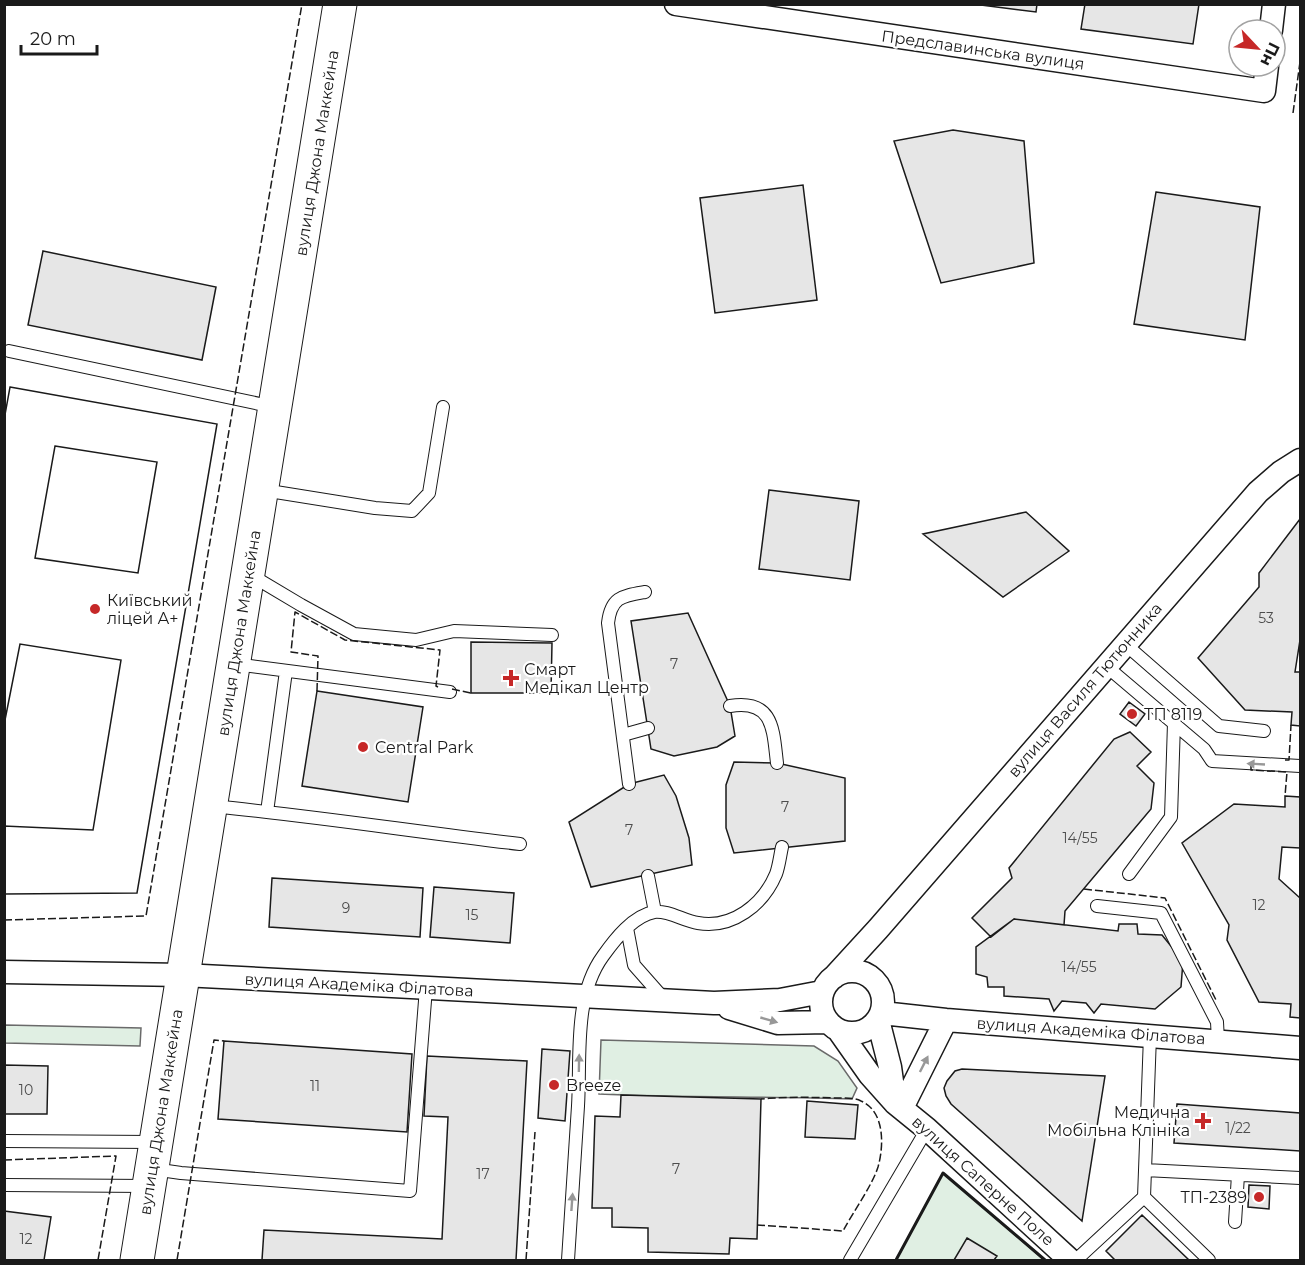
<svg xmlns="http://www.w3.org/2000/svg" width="1305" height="1265" viewBox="0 0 1305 1265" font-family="Montserrat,sans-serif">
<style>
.green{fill:#e0efe3;stroke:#6a6a6a;stroke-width:1.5}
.building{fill:#e6e6e6;stroke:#1a1a1a;stroke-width:1.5;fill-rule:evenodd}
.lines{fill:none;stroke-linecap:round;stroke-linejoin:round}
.lane-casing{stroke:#1a1a1a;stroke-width:14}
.street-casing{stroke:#1a1a1a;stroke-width:25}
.secondary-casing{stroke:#1a1a1a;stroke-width:35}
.lane{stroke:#fff;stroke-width:12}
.street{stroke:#fff;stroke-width:22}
.secondary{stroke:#fff;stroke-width:33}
.fence{stroke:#1a1a1a;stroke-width:1.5;stroke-dasharray:8 3;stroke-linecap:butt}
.wall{stroke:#1a1a1a;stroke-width:3}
.oneway{fill:#989898}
.poi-dot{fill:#c62828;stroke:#fff;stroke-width:2}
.labels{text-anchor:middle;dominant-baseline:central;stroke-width:4.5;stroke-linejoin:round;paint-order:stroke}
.number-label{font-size:14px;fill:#4d4d4d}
.street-label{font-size:16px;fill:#1a1a1a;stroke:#fff}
.poi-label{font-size:16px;fill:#1a1a1a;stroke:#fff;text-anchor:start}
</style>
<rect width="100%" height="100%" fill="#fff"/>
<path class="green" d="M5 1025 141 1028 140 1046 5 1043Z
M601 1040 814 1046 838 1061 857 1088 852 1099C768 1096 684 1098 599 1094Z
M943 1173 1044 1260H896Z"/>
<path class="building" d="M973 4H1037L1036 12Z
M1085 4H1199L1193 44 1081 29Z
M953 130 1024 141 1034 263 941 283 894 141Z
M803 185 817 300 715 313 700 198Z
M1156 192 1260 207 1245 340 1134 324Z
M43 251 216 287 202 360 28 325Z
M10 387 217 424 137 893 4 894V826L93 830 121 660 20 644 4 725V420ZM55 446 157 462 138 573 35 558Z
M10 387 217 424 137 893 4 894V826L93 830 121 660 20 644 4 725V420ZM55 446 157 462 138 573 35 558Z
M769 490 859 501 850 580 759 569Z
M1026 512 1069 551 1003 597 923 534Z
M1300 519V640L1295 672H1300V726L1291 725 1292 712 1245 710 1198 658 1259 587V573Z
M688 613 730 706 735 736 717 747 674 756 651 749 631 621Z
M471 642 552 643 551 693H471Z
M317 691 423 707 408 802 302 786Z
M1129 702 1145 714 1136 726 1120 714Z
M1130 732 1151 752 1137 766 1154 783 1151 809 1065 911 1064 925 1014 919 991 937 972 918 1012 878 1009 868 1114 739Z
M734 762 777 763 845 778V841L734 853 726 828V785Z
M664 775 676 796 689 838 692 865 591 887 569 822 629 784Z
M1285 796 1300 797V848L1282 847 1279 879 1300 898V1018L1290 1017 1291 1004 1259 1002 1227 940 1229 925 1182 843 1234 804 1285 807Z
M272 878 423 888 420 937 269 927Z
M434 887 514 893 510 943 430 937Z
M1014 919 1118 931 1119 924H1137L1138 934 1162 935 1183 961 1181 987 1155 1009 1101 1004 1094 1013 1086 1003 1062 1001 1054 1011 1049 999 1004 996V987H988L987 977 976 974V947Z
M224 1041 412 1054 407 1132 218 1119Z
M542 1049 570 1051 565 1121 538 1118Z
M427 1056 527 1061 516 1260H262L264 1230 442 1239 448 1117 424 1116Z
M4 1065 48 1066 47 1114H4Z
M962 1069 1105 1076 1082 1221 951 1104 946 1096 944 1088 947 1081 955 1071Z
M621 1095 761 1099 757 1239 730 1238 729 1254 648 1252V1228L612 1227V1208H592L595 1116 620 1117Z
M807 1101 858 1105 855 1139 805 1137Z
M1177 1104 1300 1113V1151L1174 1143Z
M1249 1185 1270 1186 1269 1209 1248 1207Z
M4 1211 51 1217 44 1260H4Z
M1142 1215 1189 1260H1115L1106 1251Z
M967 1238 997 1256 994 1260H954Z"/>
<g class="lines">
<defs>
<path id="lane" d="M9 351 274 407
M263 490 375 508 412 511 429 493 443 407
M249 574 301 605 354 634 416 640 454 631 552 635
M1125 644 1219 726 1264 731
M235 664 450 692
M1106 666 1204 749 1212 761 1300 766
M730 706C774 699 773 730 777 763
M623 735 648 728
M629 784 608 623C611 597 622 596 645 592
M212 806C315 816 417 832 520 844
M267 812 286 671
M1129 874 1171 817 1174 723
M648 876 655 912
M1097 906 1161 913 1217 1022 1218 1041
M627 928 634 965 664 999
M4 1141 153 1142
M153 1169 181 1173 410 1191 426 988
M1145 1170 1300 1178
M4 1185 148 1186
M1144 1197 1150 1036
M1235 1222 1238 1175
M568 1260C571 1209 575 1158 578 1106 581 1059 573 997 603 956 615 939 633 916 654 912 668 910 684 921 698 923 732 929 763 905 776 874 779 866 780 856 782 847
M850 1260 927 1129
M1076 1260 1144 1197 1209 1260"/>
<path id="street" d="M676 4 1264 91 1267 66
M1271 30 1274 4
M821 1002a31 31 0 1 1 62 0a31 31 0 1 1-62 0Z
M4 972 183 975 714 1003 780 1000 822 992
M834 977 878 929 1258 492 1281 472 1300 460
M729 1008 778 1023 827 1022
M882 1013 946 1020 1300 1048
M878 1020 890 1067 895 1103
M839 1031 870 1075 895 1103 927 1129 1070 1260
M902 1108 946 1020"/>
<path id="secondary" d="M137 1260 340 4"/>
</defs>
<use href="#lane" class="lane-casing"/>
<use href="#street" class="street-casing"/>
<use href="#secondary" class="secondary-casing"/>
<use href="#lane" class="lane"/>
<use href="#street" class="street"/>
<use href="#secondary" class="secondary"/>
<path class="fence" d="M1293 113 1300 62
M1299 308H1300
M452 689 471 693
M317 691 318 656 291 652 295 612 345 640 440 650 436 686 438 687
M1285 760H1289L1291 725
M1251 764V770L1287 772 1285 796
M1084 889 1165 898 1216 1000
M4 920 146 916 302 4
M4 1160 116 1156 98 1260
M757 1225 843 1231C853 1212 872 1186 878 1167 884 1146 885 1111 861 1101 853 1097 843 1098 834 1098 809 1097 785 1097 761 1099
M177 1260 214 1040 224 1041
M526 1260 535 1132"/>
<path class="wall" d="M896 1260 943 1173 1045 1260"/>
</g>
<defs><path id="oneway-solid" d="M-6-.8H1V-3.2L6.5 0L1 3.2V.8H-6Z" transform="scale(1.5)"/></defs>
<g class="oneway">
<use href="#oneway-solid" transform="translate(1256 764) rotate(-177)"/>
<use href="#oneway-solid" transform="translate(769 1020) rotate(16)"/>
<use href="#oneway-solid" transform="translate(579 1063) rotate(-89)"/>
<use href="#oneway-solid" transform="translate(924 1064) rotate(-63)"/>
<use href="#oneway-solid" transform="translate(572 1202) rotate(-86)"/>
</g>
<g class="poi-dot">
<circle cx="95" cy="609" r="6"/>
<path d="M508 669h6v6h6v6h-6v6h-6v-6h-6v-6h6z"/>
<circle cx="1132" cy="714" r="6"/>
<circle cx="363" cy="747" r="6"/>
<circle cx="554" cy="1085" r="6"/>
<path d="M1200 1112h6v6h6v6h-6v6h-6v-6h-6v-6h6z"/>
<circle cx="1259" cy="1197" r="6"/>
</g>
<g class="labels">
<g class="number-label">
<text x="1266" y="618">53</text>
<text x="674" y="664">7</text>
<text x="785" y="807">7</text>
<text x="629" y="830">7</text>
<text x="1080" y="838">14/55</text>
<text x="1259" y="905">12</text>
<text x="346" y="908">9</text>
<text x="472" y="915">15</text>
<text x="1079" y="967">14/55</text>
<text x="315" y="1086">11</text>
<text x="26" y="1090">10</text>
<text x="1238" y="1128">1/22</text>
<text x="676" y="1169">7</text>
<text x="483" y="1174">17</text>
<text x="26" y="1239">12</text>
</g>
<g class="street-label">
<text transform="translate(983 50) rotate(8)">Предславинська вулиця</text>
<text transform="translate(317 153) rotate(-81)">вулиця Джона Маккейна</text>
<text transform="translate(239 633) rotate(-81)">вулиця Джона Маккейна</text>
<text transform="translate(1085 690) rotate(-49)">вулиця Василя Тютюнника</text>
<text transform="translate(359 985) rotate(3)">вулиця Академіка Філатова</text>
<text transform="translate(1091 1031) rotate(4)">вулиця Академіка Філатова</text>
<text transform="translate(161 1112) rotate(-81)">вулиця Джона Маккейна</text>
<text transform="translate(983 1181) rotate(42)">вулиця Саперне Поле</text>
</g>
<g class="poi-label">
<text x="107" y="600">Київський<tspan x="107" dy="18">ліцей А+</tspan></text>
<text x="524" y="669">Смарт<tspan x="524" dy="18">Медікал Центр</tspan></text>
<text x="1144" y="714">ТП 8119</text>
<text x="375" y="747">Central Park</text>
<text x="566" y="1085">Breeze</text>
<text x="1190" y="1112" text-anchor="end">Медична<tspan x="1190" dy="18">Мобільна Клініка</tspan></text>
<text x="1247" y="1197" text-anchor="end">ТП-2389</text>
</g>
</g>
<rect width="1305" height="1265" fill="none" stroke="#1a1a1a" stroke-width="12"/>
<g transform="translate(1257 48) rotate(116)"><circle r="28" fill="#ffffff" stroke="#a3a3a3" stroke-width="1.5"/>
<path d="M0-4.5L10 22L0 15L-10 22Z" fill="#c62828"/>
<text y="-9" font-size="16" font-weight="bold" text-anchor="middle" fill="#1a1a1a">Пн</text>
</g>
<path d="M21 45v9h76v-9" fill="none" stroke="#1a1a1a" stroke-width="3"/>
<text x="30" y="45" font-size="18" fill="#1a1a1a" stroke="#ffffff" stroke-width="4.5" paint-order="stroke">20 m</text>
</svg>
